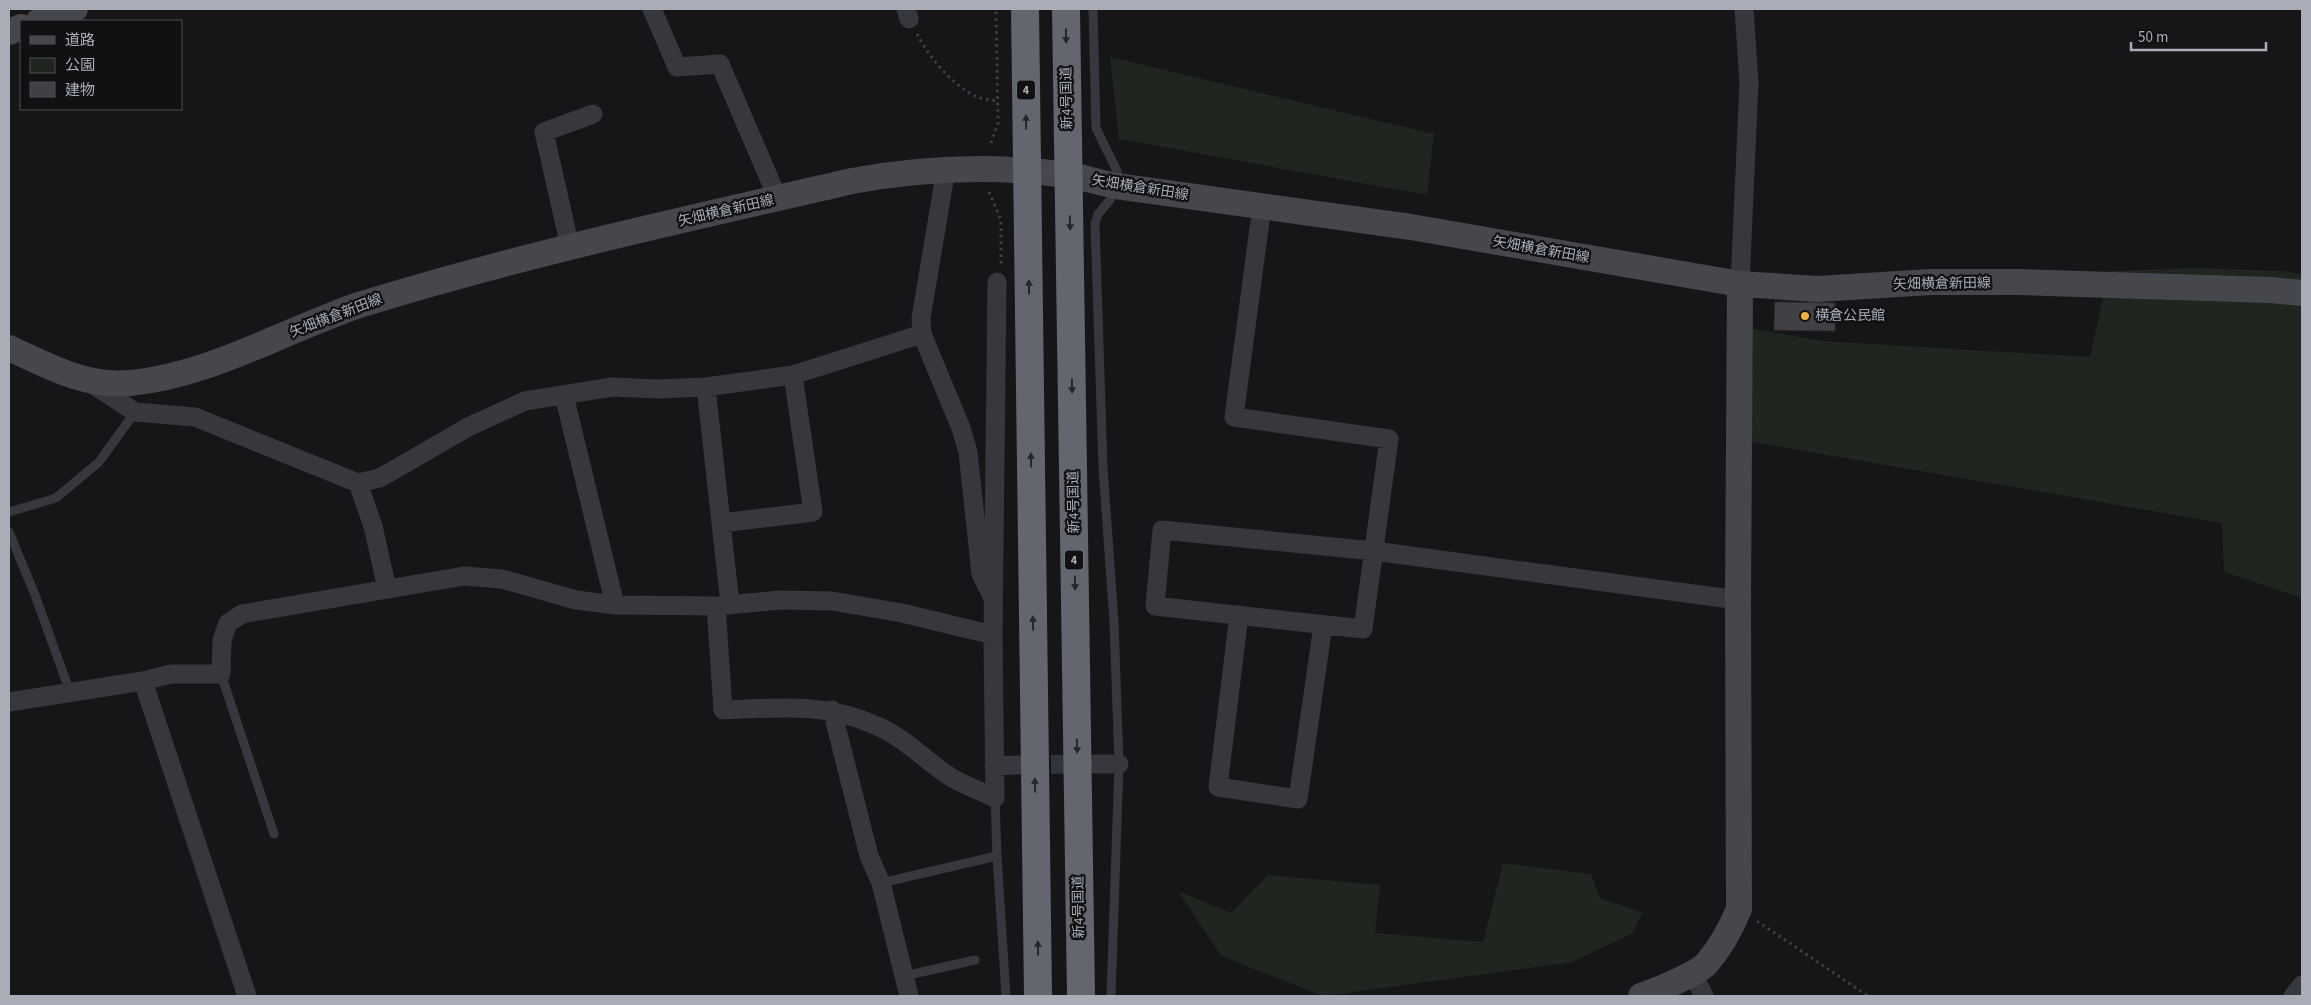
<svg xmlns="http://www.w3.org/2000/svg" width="2311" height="1005" viewBox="0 0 2311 1005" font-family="'Source Sans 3','Noto Sans JP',sans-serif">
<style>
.green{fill:#1e261f}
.building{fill:#404145;stroke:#303034}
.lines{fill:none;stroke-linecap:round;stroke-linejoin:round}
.street-tunnel{stroke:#333438;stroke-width:19;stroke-dasharray:19 9;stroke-linecap:butt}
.path{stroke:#3d3f44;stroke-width:3;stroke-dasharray:2.5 4;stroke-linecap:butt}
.lane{stroke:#37383d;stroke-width:9}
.street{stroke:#37383d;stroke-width:19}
.secondary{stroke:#45474d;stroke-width:26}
.highway{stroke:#63666e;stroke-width:28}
.oneway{fill:#26262a}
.poi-dot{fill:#f2b134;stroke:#111113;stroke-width:2}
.labels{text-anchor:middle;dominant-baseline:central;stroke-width:4.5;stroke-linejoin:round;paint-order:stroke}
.shield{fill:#111113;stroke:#7b7e86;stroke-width:1}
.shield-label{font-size:12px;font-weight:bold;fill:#a8adb8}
.street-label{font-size:14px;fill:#a8adb8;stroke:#111113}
.poi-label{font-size:14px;fill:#a8adb8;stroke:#111113;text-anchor:start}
</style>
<rect width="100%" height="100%" fill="#161618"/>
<path class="green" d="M1110 57 1434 134 1427 195 1119 139Z
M2194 268 2285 271 2302 274V598L2224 572 2222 523 1729 438 1731 325 1822 341 2090 357 2109 271Z
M1503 863 1591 874 1600 898 1642 912 1633 933 1573 962 1323 996 1221 956 1178 891 1231 913 1268 875 1380 885 1375 933 1483 942Z"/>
<path class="building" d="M1775 302 1835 303V331L1774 330Z"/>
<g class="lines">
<path class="street-tunnel" d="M1023 765 1088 764"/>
<path class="path" d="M917 34C930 58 950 83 975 96 981 99 990 100 998 101
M991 143 998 123 996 9
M989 192 1001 220V264
M1757 921 1868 996"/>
<path class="lane" d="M1093 9 1096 128 1117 171 1116 186 1110 200 1098 214 1095 224 1103 468 1114 622 1119 764 1111 996
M9 512 56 498 99 462 135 412
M9 532 35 595 70 692
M221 674 274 834
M995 798 997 856 1006 996
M881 883 997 856
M904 976 975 960"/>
<path class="street" d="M652 9 677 67 720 64 778 199
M906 9 909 19
M946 169 921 318 922 334 961 428 968 452 981 574 992 596
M1262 206 1234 417 1389 439 1363 629 1155 606 1162 530 1374 551 1738 600
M570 247 544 132 593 114
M1740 284 1749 83 1744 9
M89 382 135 412 195 417 358 483
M706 387 730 604
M564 395 615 605
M721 523 813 512 793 375
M387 589 373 526 358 483 380 478 468 427 525 401 612 387 659 389 706 387 793 375 922 334
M716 606 723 710C778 708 826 702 877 726 903 737 923 758 946 774 960 784 979 790 995 798L993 635 997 282
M1239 615 1218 787 1298 799 1323 625
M143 681 247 996
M9 702 143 681 171 674H221L222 640 228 623 242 614 464 576 502 579 576 600 615 605 716 606 780 600 832 601 902 613 993 635
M832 710 869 856 881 883 909 996
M1096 764H1119
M994 766 1019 765
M1692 972 1704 996
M2293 996 2302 985"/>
<path class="secondary" d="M39 21 75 9
M9 32 21 27
M9 348C48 366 85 387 130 383 193 377 252 348 310 324 326 318 343 310 359 305 521 255 687 219 852 181 924 168 995 165 1067 175 1084 177 1100 183 1116 186L1411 227 1740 284 1817 289 1931 282H2020L2270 290 2302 293
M1641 996C1655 991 1698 974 1707 963 1721 947 1731 928 1739 909L1738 600 1740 284"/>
<path class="highway" d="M1025 9 1038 996
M1066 9 1081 996"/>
</g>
<defs><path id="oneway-solid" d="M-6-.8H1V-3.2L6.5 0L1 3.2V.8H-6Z" transform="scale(1.25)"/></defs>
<g class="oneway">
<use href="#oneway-solid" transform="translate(1066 36) rotate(89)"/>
<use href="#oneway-solid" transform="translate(1026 122) rotate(-91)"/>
<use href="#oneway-solid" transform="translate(1070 223) rotate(89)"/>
<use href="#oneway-solid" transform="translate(1029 287) rotate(-91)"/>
<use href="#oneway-solid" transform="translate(1072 386) rotate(89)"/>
<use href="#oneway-solid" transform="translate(1031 460) rotate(-91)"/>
<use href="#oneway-solid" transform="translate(1075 583) rotate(89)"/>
<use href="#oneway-solid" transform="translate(1033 623) rotate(-91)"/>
<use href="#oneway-solid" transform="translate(1077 746) rotate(89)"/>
<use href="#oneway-solid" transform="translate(1035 785) rotate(-91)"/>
<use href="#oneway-solid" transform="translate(1038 948) rotate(-91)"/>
</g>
<circle class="poi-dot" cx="1805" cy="316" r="5"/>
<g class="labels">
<g class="shield">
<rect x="1017" y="80.5" width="18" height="19" rx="4"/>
<rect x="1065" y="550.5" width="18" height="19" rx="4"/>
</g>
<g class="shield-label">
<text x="1026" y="90">4</text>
<text x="1074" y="560">4</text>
</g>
<g class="street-label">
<text transform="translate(1067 98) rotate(-91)">新4号国道</text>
<text transform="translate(1140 188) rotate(9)">矢畑横倉新田線</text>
<text transform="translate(726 211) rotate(-13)">矢畑横倉新田線</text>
<text transform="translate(1541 250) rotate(10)">矢畑横倉新田線</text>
<text transform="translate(1942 284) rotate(-1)">矢畑横倉新田線</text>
<text transform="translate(336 316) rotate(-21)">矢畑横倉新田線</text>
<text transform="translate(1074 502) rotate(-91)">新4号国道</text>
<text transform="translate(1079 907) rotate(-91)">新4号国道</text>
</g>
<g class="poi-label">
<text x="1815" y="316">横倉公民館</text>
</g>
</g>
<rect width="2311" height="1005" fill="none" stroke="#a8adb8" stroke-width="20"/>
<rect x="20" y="20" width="162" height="90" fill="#111113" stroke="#4d4f55"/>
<rect x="30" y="36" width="25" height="8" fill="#45474d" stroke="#4d4f55"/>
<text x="65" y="45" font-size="15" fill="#a8adb8">道路</text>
<rect x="30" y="58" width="25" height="15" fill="#1e261f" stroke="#4d4f55"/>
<text x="65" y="70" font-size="15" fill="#a8adb8">公園</text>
<rect x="30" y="82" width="25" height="15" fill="#404145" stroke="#4d4f55"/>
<text x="65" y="95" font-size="15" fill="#a8adb8">建物</text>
<path d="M2131 42v8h135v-8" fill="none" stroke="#a8adb8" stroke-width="2.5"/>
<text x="2138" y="42" font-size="15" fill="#a8adb8" stroke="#111113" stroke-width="4" paint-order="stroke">50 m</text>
</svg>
